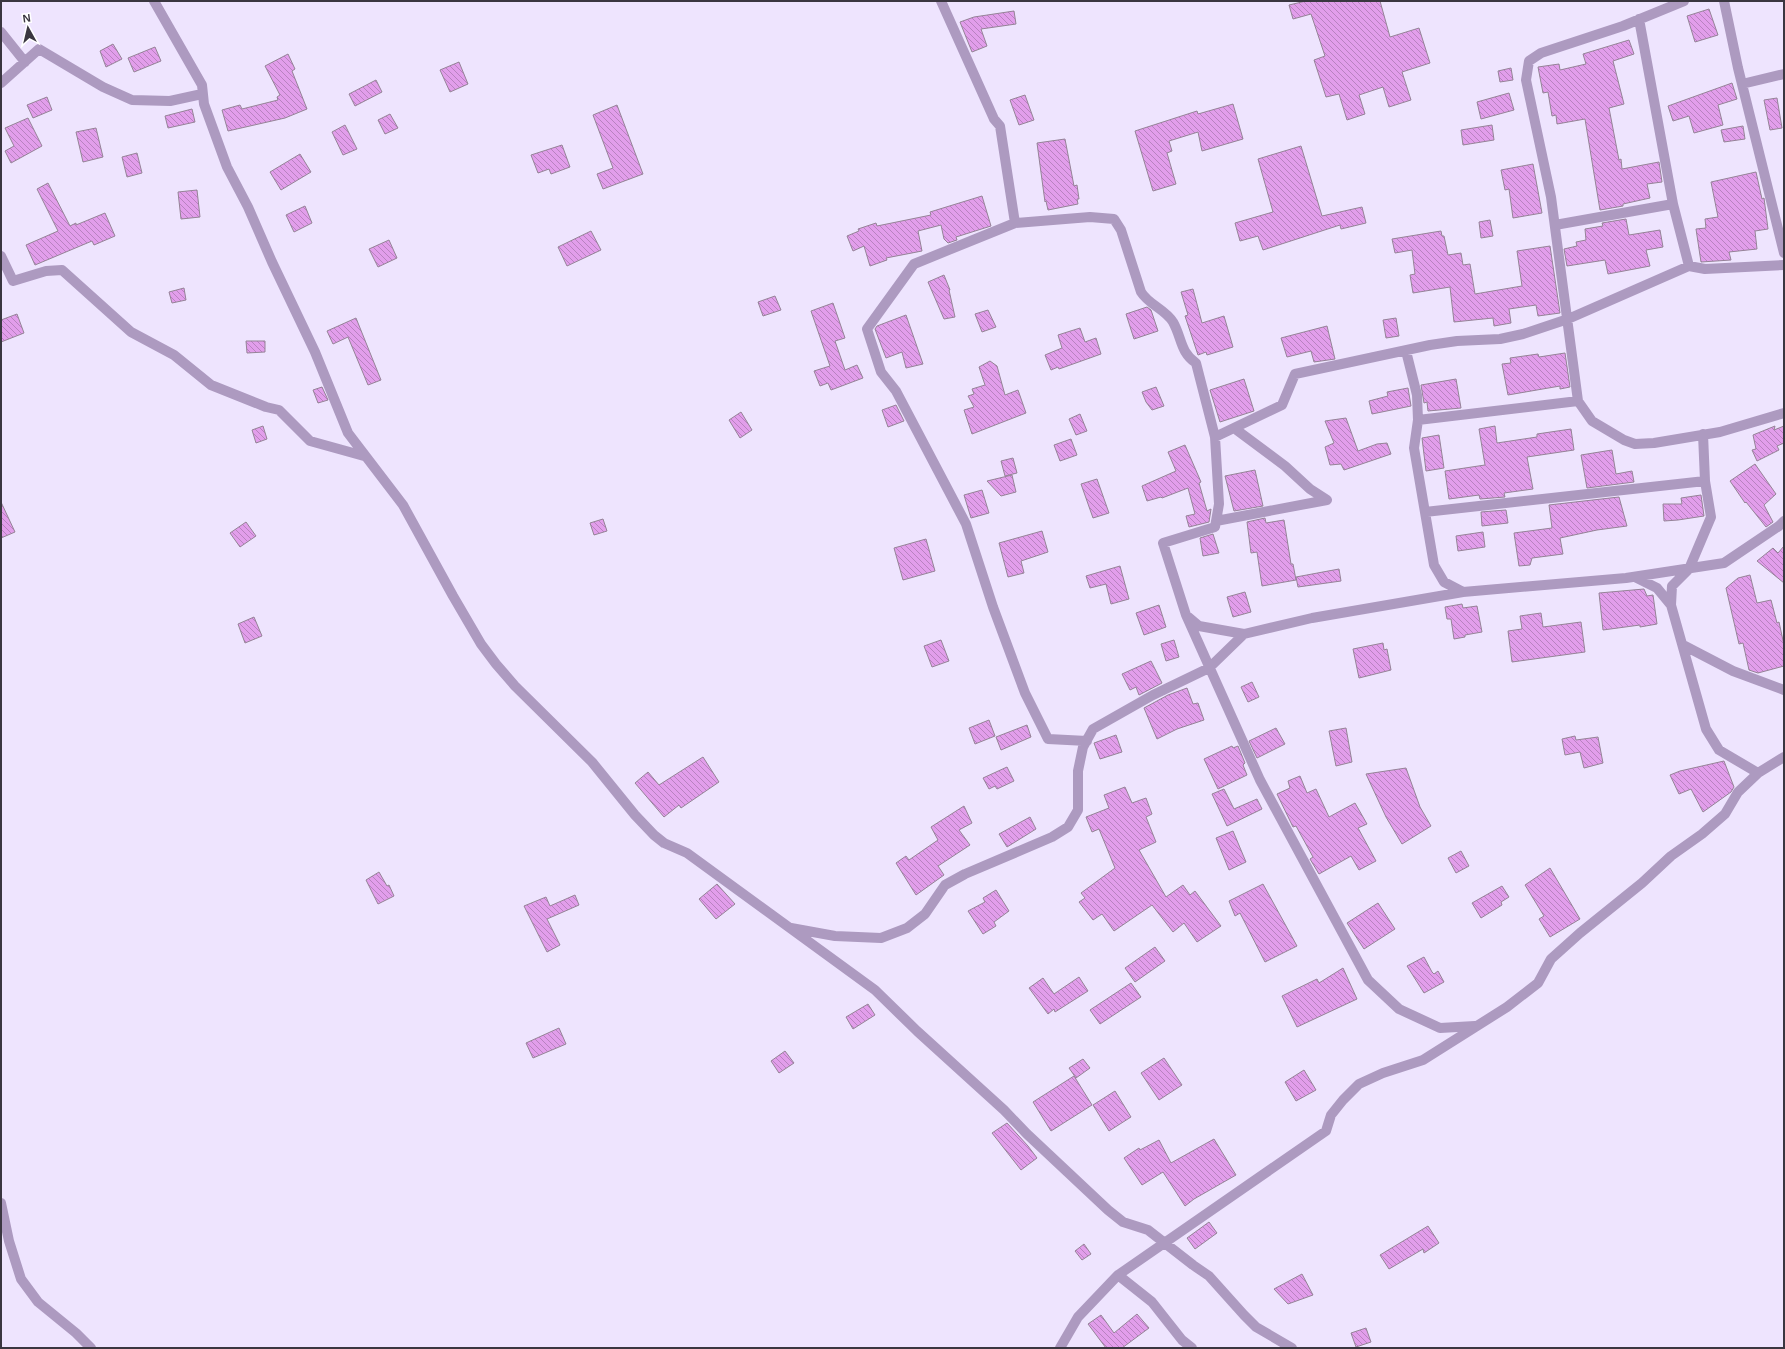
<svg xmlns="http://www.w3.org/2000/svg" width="1785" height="1349" viewBox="0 0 1785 1349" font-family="Arial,sans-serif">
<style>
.building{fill:url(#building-back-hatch);stroke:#958397}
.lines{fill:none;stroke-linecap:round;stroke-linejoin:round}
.minor{stroke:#ad9ac0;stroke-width:10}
</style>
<defs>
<pattern id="building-back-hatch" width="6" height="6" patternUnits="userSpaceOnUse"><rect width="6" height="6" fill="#e29eeb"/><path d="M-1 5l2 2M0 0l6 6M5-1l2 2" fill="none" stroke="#b882c0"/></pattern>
</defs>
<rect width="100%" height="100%" fill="#eee4fe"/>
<path class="building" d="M1306 1H1380L1390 37 1419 28 1430 63 1402 72 1411 100 1389 107 1383 87 1359 95 1365 114 1347 120 1339 94 1326 97 1314 60 1325 56 1311 14 1293 19 1289 5Z
M1709 9 1718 35 1695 42 1687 16Z
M1014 11 1016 24 981 29 987 46 972 52 960 22 974 17Z
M1629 40 1634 54 1613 61 1624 104 1609 108 1619 160 1621 159 1622 169 1659 162 1662 182 1647 184 1650 198 1623 204V206L1600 210 1585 119 1557 124 1556 115 1552 116 1548 92 1543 93 1538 67 1559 64 1560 70 1586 64 1583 54Z
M113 44 122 59 106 67 100 51Z
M155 47 161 61 134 72 128 58Z
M288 54 295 69 292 71 307 109 285 118 228 131 222 110 240 105 242 109 278 100 277 97 280 95 265 66Z
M459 62 468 84 450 92 440 70Z
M1511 68 1513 80 1500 82 1498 71Z
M376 80 382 92 355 106 349 94Z
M1732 83 1737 99 1718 105 1723 125 1694 133 1689 116 1673 121 1668 106Z
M1509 93 1514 110 1481 119 1477 102Z
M1025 95 1034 120 1019 125 1010 100Z
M47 97 52 110 33 118 27 105Z
M1777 98 1782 128 1770 130 1764 100Z
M1233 104 1243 139 1202 151 1198 132 1169 141 1172 151 1167 153 1176 184 1153 191 1135 131 1197 111 1198 114Z
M617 105 643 174 603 189 597 174 613 168 593 115Z
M192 109 195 122 168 128 165 116Z
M390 114 398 128 385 134 378 120Z
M28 118 42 146 11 163 5 151 14 146 5 128Z
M345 125 357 149 343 155 332 132Z
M1492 125 1494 140 1463 145 1461 130Z
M1743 126 1745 139 1724 142 1721 130Z
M96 128 103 157 83 162 76 132Z
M1065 139 1074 186 1077 185 1079 199H1077L1078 204 1048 210 1046 201 1045 202 1037 143Z
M562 145 570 167 551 174 549 169 538 173 531 155Z
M1301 146 1322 216 1362 207 1366 223 1341 229 1340 225 1263 250 1258 236 1240 241 1235 223 1273 212 1258 159Z
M137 153 142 173 127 177 122 157Z
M300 154 311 172 281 190 270 172Z
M1533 164 1542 213 1513 218 1509 189 1505 190 1501 170Z
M1756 172 1762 199 1764 198 1768 229 1755 231 1757 249 1729 252 1731 260 1701 262 1696 229 1706 228 1705 219 1718 217 1711 182Z
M48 183 70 226 76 223V225L105 213 115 236 94 245 92 241 35 265 26 245 58 231 37 189Z
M197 190 200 217 181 219 178 192Z
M982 196 991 226 956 237 957 240 948 243 944 239 941 225 918 231 922 251 886 258 887 260 870 266 864 246 853 251 847 236 859 231 858 229 876 223 877 226 931 215 930 212Z
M305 206 312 223 294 232 286 215Z
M1626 219 1629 235 1660 230 1663 247 1646 250 1650 266 1608 274 1605 260 1567 266 1564 249 1577 246 1576 242 1586 240 1585 229 1603 226 1602 223Z
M1490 220 1493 236 1481 238 1479 222Z
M591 231 601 250 567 266 558 247Z
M1441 231 1442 236H1444L1448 255 1461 253 1463 265 1470 264 1475 294 1522 286 1517 251 1550 246 1560 313 1538 316 1536 305 1509 309 1511 323 1494 326 1493 318 1454 322 1450 287 1413 293 1410 275 1415 274 1412 250 1395 253 1392 239Z
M389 240 397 258 378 267 369 249Z
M944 275 950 290H949L955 317 944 319 928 282Z
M184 288 186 300 172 303 169 292Z
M1193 289 1202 323 1224 316 1233 347 1207 355 1206 352 1198 355 1185 316 1188 315 1181 292Z
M775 296 781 310 763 316 758 302Z
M833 303 845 338 835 341 845 370 857 365 863 378 831 390 828 383 820 386 814 371 830 366 811 311Z
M1147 307 1151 310 1158 331 1134 339 1126 314Z
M988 310 996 327 982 332 975 314Z
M17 314 24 333 1 342V320Z
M906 315 923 364 906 368 902 352 886 358 875 329 877 326Z
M356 318 381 380 368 385 348 337 333 344 327 331Z
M1396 318 1399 336 1386 338 1383 320Z
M1327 326 1335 359 1314 362 1311 351 1287 357 1281 338Z
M1080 328 1085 342 1096 338 1101 354 1059 369 1058 367 1051 370 1045 355 1062 348 1058 335Z
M246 341H265V352L247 353Z
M1565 353 1570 387 1560 389V386L1508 395 1502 364 1511 363 1510 358 1538 354 1539 357Z
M990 361 997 366 1005 395 1018 390 1026 413 972 434 964 410 974 407 968 396 974 394 972 389 985 385 979 367Z
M1244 379 1254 411 1220 422 1210 390Z
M1456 379 1461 408 1428 411 1427 402 1424 403 1421 385Z
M322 387 328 400 318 403 313 390Z
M1156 387 1164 406 1152 410 1146 402 1142 392Z
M1408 388 1411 406 1372 414 1369 401 1388 396 1387 392Z
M896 405 904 421 888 427 882 410Z
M741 412 752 430 740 438 729 420Z
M1080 414 1087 431 1076 435 1069 419Z
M1346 418 1358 451 1377 444 1387 443 1391 454 1344 470 1341 464 1330 465 1325 447 1334 443 1325 421Z
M263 426 267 439 256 443 252 430Z
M1495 426 1497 443 1537 437V434L1571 429 1574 450 1527 457 1533 489 1504 493 1505 497 1480 499 1479 495 1449 499 1445 471 1485 465 1479 429Z
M1775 426 1774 430 1784 426V443L1777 446 1779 450 1757 461 1752 450 1756 449 1753 435Z
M1439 435 1444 468 1426 471 1422 438Z
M1071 439 1077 455 1060 461 1054 445Z
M1185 445 1201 482 1199 483 1207 511 1211 509 1209 522 1189 527 1186 516 1195 514 1188 488 1162 498 1161 497 1147 501 1142 486 1176 471 1168 452Z
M1612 450 1616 474 1632 471 1634 482 1587 488 1581 455Z
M1013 458 1017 473 1005 476 1001 461Z
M1755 464 1776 494 1764 505 1773 522 1766 527 1746 502 1745 503 1730 481Z
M1255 470 1263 506 1234 511 1225 476Z
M1012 475 1016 492 1001 496 987 481Z
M1097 479 1109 513 1093 518 1081 484Z
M982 490 989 513 971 518 964 495Z
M1701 495 1704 516 1678 520 1664 521 1663 504H1682L1681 498Z
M1619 497 1627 526 1597 530 1560 538 1563 554 1532 558 1530 565 1519 566 1514 533 1552 528 1549 505Z
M1 502 15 532 1 538Z
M1506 510 1508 523 1482 526 1481 512Z
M1265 518 1266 523 1284 520 1291 564H1293L1296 580 1262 586 1257 552 1251 553 1247 522Z
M603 519 607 531 594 535 590 523Z
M246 522 256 536 240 547 230 533Z
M1042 531 1048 552 1021 561 1024 573 1008 577 999 543Z
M1483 532 1485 547 1458 551 1456 536Z
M1213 534 1219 553 1203 556 1200 538Z
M926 539 935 571 903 580 894 548Z
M1784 546V583L1757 561 1773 548 1778 553Z
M1120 566 1129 599 1111 604 1106 584 1090 588 1086 576Z
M1339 569 1341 581 1298 587 1296 577Z
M1750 575 1757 603 1771 600 1777 623 1779 622 1784 645V666L1758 673 1749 670 1743 643 1739 644 1726 588 1738 578Z
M1644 589 1647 596 1653 595 1657 624 1640 627V625L1603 630 1599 593Z
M1245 592 1251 612 1233 617 1227 597Z
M1462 604 1463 608 1477 606 1482 632 1465 635V637L1454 639 1451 619H1447L1445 607Z
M1159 605 1166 627 1144 635 1136 613Z
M1541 613 1543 627 1581 622 1585 652 1512 662 1508 631 1522 629 1520 616Z
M254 617 262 636 245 643 238 624Z
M941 640 949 661 932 667 924 646Z
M1174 640 1179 657 1166 661 1161 644Z
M1383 643 1384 650 1387 649 1391 670 1359 678 1353 649Z
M1151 661 1162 683 1139 695 1136 687 1130 690 1122 674Z
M1252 682 1259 697 1248 702 1241 687Z
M1187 688 1193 704 1198 703 1204 720 1177 729 1157 739 1144 708 1168 695Z
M989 720 995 736 975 744 969 728Z
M1027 725 1031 737 1001 750 996 737Z
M1276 728 1285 744 1257 758 1249 741Z
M1346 728 1352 762 1336 766 1329 731Z
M1116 735 1122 752 1100 759 1094 743Z
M1575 736 1576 740 1598 737 1603 763 1584 768 1580 752 1565 755 1562 739Z
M1232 746 1233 748 1238 746 1245 763 1243 765 1247 775 1218 789 1204 759Z
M703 757 719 782 681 808 679 805 664 817 635 783 648 772 659 785Z
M1724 761 1734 787 1731 792 1703 812 1691 789 1679 794 1670 775 1680 771Z
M1007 767 1014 781 997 789 995 786 989 789 983 778Z
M1406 768 1420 807 1431 826 1402 844 1386 817 1366 774Z
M1300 776 1307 793 1316 789 1329 817 1355 803 1367 824 1358 828 1376 861 1359 870 1351 856 1319 874 1310 859 1313 857 1296 826 1293 827 1277 794 1290 788 1288 781Z
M1125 787 1132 803 1146 798 1152 814 1146 817 1156 842 1139 850 1166 897 1183 885 1190 895 1195 891 1221 926 1197 942 1184 923 1173 932 1152 905 1114 931 1102 914 1093 920 1079 902 1085 898 1081 893 1115 868 1099 829 1092 832 1086 817 1109 808 1104 795Z
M1224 789 1234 809 1257 799 1262 809 1227 826 1212 794Z
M964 806 972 823 959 830 970 845 938 866 944 875 916 895 896 863 906 856 909 860 938 840 931 827Z
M1030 817 1036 829 1007 847 999 834Z
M1233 831 1246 862 1229 870 1216 838Z
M1461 851 1469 866 1456 873 1448 858Z
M1550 868 1580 919 1550 937 1539 919 1544 916 1525 885Z
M379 872 387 886 389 885 394 896 378 904 366 880Z
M717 884 735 904 716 919 699 899Z
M1263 884 1297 946 1265 962 1240 913 1235 916 1229 901Z
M1502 886 1509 897 1501 902 1502 905 1481 918 1472 903Z
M996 890 1009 911 994 922 996 926 983 934 968 911 985 902 983 898Z
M575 895 579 905 547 919 560 945 547 952 524 906 546 897 550 906Z
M1378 903 1395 929 1364 949 1347 923Z
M1155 947 1165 961 1135 982 1125 968Z
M1424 957 1432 972 1434 974 1438 971 1444 982 1424 993 1407 966Z
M1343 968 1357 999 1297 1027 1282 996 1317 979 1319 983Z
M1079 977 1088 991 1055 1012 1054 1009 1048 1014 1029 988 1043 978 1054 994Z
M1131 983 1141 997 1100 1024 1090 1010Z
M868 1004 875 1015 853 1029 846 1017Z
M559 1028 566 1044 533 1058 526 1043Z
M785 1051 794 1063 779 1073 771 1061Z
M1164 1058 1182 1085 1159 1100 1141 1073Z
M1083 1059 1090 1068 1076 1078 1069 1068Z
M1304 1070 1316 1090 1296 1101 1285 1082Z
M1074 1076 1092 1105 1051 1131 1033 1102Z
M1115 1091 1131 1117 1109 1131 1093 1105Z
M1007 1123 1028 1146 1037 1158 1021 1170 992 1133Z
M1214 1139 1236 1175 1194 1199 1185 1206 1163 1172 1142 1185 1124 1158 1139 1148 1140 1150 1159 1140 1171 1163Z
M1209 1222 1217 1233 1195 1249 1187 1238Z
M1428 1226 1439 1243 1424 1253 1423 1249 1389 1269 1380 1255Z
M1084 1244 1091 1254 1082 1260 1075 1251Z
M1302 1274 1313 1295 1288 1304 1274 1289Z
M1137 1314 1149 1328 1122 1348H1106L1088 1324 1101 1315 1114 1333Z
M1366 1328 1371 1342 1356 1347 1351 1333Z"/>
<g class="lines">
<path class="minor" d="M154 1 202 85 204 104 227 167 248 207 272 262 315 352 348 433 403 505 453 596 481 644 496 664 515 686 592 762 635 815 654 835 664 843 687 853 875 990 917 1031 1004 1110 1027 1134 1108 1210 1123 1222 1148 1230 1193 1265 1209 1276 1244 1315 1256 1327 1292 1348
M941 1 994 119 1000 126 1015 223 1090 217 1114 219 1121 230 1141 292C1149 305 1165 309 1173 322 1182 338 1180 352 1196 363L1215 437 1282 405 1295 374 1430 345 1457 341 1500 339 1523 334 1568 319 1689 266 1705 269 1784 265
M1684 1 1623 26 1541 53 1529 61 1526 80 1551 197 1578 401 1592 421 1624 440 1635 444 1654 443 1720 432 1784 413
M1724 1 1738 68 1784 253
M1639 19 1673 204 1689 266
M1 32 25 62
M1 83 39 49 103 87 132 100 170 101 202 94
M1742 84 1784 74
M1015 223 914 264 867 329 881 372 896 391 966 524 993 607 1025 693 1048 739 1087 741
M1555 225 1673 204
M1 256 13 281 46 271 62 270 131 332 174 355 211 385 266 407 279 410 310 441 364 456
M1406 351 1417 395 1418 420 1414 448 1434 565 1444 582 1463 592 1626 578 1724 563 1779 526 1784 521
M1418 420 1578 401
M1215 437 1219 504 1215 527 1163 543 1186 615 1199 626 1244 634
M1425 512 1705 481 1703 434
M1216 521 1327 500 1310 489 1285 466 1234 428
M1635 577 1657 588 1671 605 1706 729 1719 750 1758 773
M1671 605 1672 586 1689 569 1711 517 1705 481
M1186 615 1260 780 1368 980 1399 1009 1440 1028 1475 1026
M1683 645 1733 671 1784 690
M791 928 835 936 881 938 907 928 925 914 945 885 965 874 1052 837 1068 827 1078 810V771L1083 747 1093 729 1153 695 1209 668 1244 634 1312 618 1463 592
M1 1203 9 1241 21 1279 38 1302 76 1333 91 1348
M1118 1275 1152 1302 1182 1340 1192 1348
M1060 1348 1078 1317 1118 1275 1326 1131 1331 1115 1343 1100 1359 1084 1383 1073 1423 1060 1507 1007 1538 983 1551 959 1580 933 1642 883 1671 856 1702 834 1725 814 1738 792 1758 773 1784 757"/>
</g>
<rect width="1785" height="1349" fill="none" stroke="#3a3640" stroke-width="4"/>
<g transform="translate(28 28) rotate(352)" stroke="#ffffff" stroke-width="3" paint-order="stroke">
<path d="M0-3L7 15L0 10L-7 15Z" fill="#3a3640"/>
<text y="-6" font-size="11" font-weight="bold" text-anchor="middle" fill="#3a3640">N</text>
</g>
</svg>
